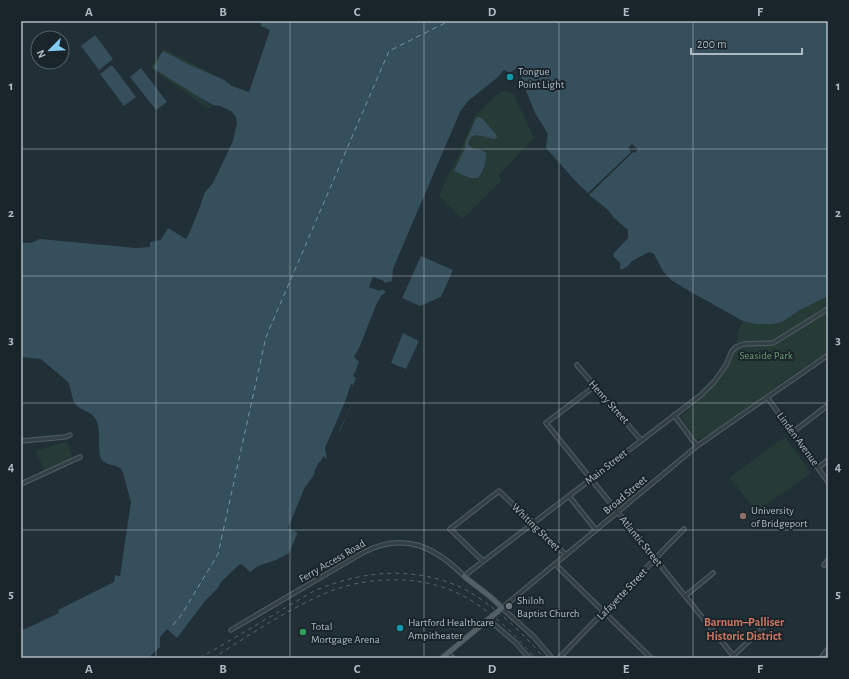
<svg xmlns="http://www.w3.org/2000/svg" width="849" height="679" viewBox="0 0 849 679" font-family="'Alegreya Sans',sans-serif">
<style>
.green{fill:#263b36}
.water{fill:#354f5c}
.pier{fill:#212f36}
.lines{fill:none;stroke-linecap:round;stroke-linejoin:round}
.ferry{stroke:#7095a6;stroke-width:1;stroke-dasharray:5 4;stroke-linecap:butt}
.minor-casing{stroke:#515e64;stroke-width:5.5}
.major-casing{stroke:#404c53;stroke-width:6}
.minor{stroke:#344046;stroke-width:3.5}
.major{stroke:#526066;stroke-width:4.5}
.rail{stroke:#56656d;stroke-width:1;stroke-dasharray:4 4;stroke-linecap:butt}
.grid{fill:none;stroke:#aebbc3;stroke-width:1;stroke-opacity:0.55}
.culture-dot{fill:#0f9aa8;stroke:#1a252b;stroke-width:1.5}
.education-dot{fill:#8d6e63;stroke:#1a252b;stroke-width:1.5}
.worship-dot{fill:#6b7280;stroke:#1a252b;stroke-width:1.5}
.leisure-dot{fill:#2e9e5b;stroke:#1a252b;stroke-width:1.5}
.labels{text-anchor:middle;dominant-baseline:central;stroke-width:4;stroke-linejoin:round;paint-order:stroke}
.poi-label{font-size:11px;fill:#aebbc3;stroke:#1a252b;text-anchor:start}
.park-label{font-size:11px;fill:#70976f;stroke:#1a252b}
.street-label{font-size:11px;fill:#aebbc3;stroke:#1a252b}
.neighbourhood-label{font-size:12px;font-weight:bold;fill:#cd735f;stroke:#1a252b}
.neatline{fill:none;stroke:#aebbc3;stroke-width:1.5}
.grid-label{font-size:13px;text-anchor:middle;font-weight:bold;fill:#aebbc3}
</style>
<rect width="100%" height="100%" fill="#212f36"/>
<path class="green" d="M164 49 224 80 226 86 215 105 207 108 154 70 151 67Z
M503 91 512 93 514 95 534 138 499 175 501 181 463 219 439 196 450 171 454 166 475 116 496 95Z
M828 296V351L823 354 714 431 697 440 680 417 710 391 729 365 736 348 738 332 743 321 756 324H773L782 322 800 310Z
M785 437 811 473 756 512 730 477Z
M64 442 67 443 72 456 70 459 44 470 36 451Z"/>
<path class="water" d="M261 21H828V296L800 310 782 322 773 324H756L743 321 691 292 674 282 645 258 639 264 620 270V267L608 255 625 236 545 147 516 84 508 79 471 110 394 285H390L385 288 389 293 357 373 355 372 353 376 356 378 351 391 357 393 317 482 307 494 296 527 298 532 289 553 276 560 258 566 250 572 244 566H240L224 583 225 586 212 599 205 601 177 638 167 629 160 637V647L148 658H21V631L59 613 58 610 114 582 115 575 120 576 131 502 122 470C116 463 107 467 101 459 97 447 101 434 97 422 93 411 83 412 76 405 71 400 72 389 68 382L41 359 21 357V241L40 238 139 244 161 240 168 228 186 239 189 234 201 204 199 200 210 183 234 126 232 118 153 68 162 52H165L190 65 224 80 232 86 249 92 270 30 261 26Z
M95 35 113 59 99 70 81 46Z
M112 65 136 97 124 106 100 74Z
M141 68 167 102 156 110 130 77Z
M479 117 483 119 498 137 494 139C484 137 469 129 468 145 474 150 480 148 486 153 486 163 484 170 478 178H470L454 171 465 148 466 141 476 118Z
M421 256 453 270 441 297 420 306 402 298Z
M403 333 419 341 406 369 391 363Z"/>
<path class="pier" d="M517 68 535 113 548 134 546 147 547 152 543 147 518 93 512 83 505 82 473 111 396 282V286L388 287 387 288 391 292 392 296 391 297 390 295 364 357 359 373 355 372 359 362 354 357 360 346 376 305 381 296 386 292 382 289 380 291 369 287 373 277 384 281V283L392 281 393 269 406 238 460 112 468 101 497 78 504 70 510 73Z
M200 99H202L213 105 220 106 231 111 236 117 237 123 233 141 213 183 205 192 201 203 198 201V199L204 184 208 182 232 128V118Z
M632 144 638 149 635 153 633 152 589 195 596 200 608 210 614 218 628 230V238L614 253 613 256 620 263 621 265 619 268 613 264 606 255 608 252 623 236V234L572 179 588 193 631 152 628 148Z
M39 237 119 241 139 244 150 242V247L136 248 40 239 31 243H21V239H28Z
M649 252 654 254 663 271 676 286 647 260H645L629 274 621 271 620 270 627 267 632 261Z
M351 384 353 385 351 391 357 393 355 398 340 429 335 444 318 483 307 496V497L309 500 297 527 299 529 298 533 288 528 304 489 315 473 314 472 319 462H320L324 456 326 459H327L325 448 345 402Z
M240 564 244 566 249 572 244 566 241 567 234 575 224 584 226 588 219 598 213 601H205L217 589 222 581Z"/>
<g class="lines">
<path class="ferry" d="M173 625 182 614 218 554 266 337 389 51 449 21"/>
<defs>
<path id="minor" d="M577 365 641 440
M595 386 546 423 735 658
M767 397 828 482
M674 415 697 446
M793 432 828 405
M21 441 65 437 70 435
M818 468 828 460
M21 484 80 457
M569 496 596 530
M483 561 450 529 499 491 566 555
M555 564 651 658
M824 565 828 560
M685 596 713 573
M488 619 516 643 529 658
M231 630 364 552C404 532 434 546 464 576L701 395 714 382 726 365 732 351 736 347 744 344 773 343 828 309
M448 653 453 658
M552 658 533 636 502 608 697 446 828 355
M559 658 684 529
M731 658 767 624
M821 658 828 649
M826 658 828 656"/>
<path id="major" d="M442 658 502 608C491 595 476 587 464 576"/>
</defs>
<use href="#minor" class="minor-casing"/>
<use href="#major" class="major-casing"/>
<use href="#minor" class="minor"/>
<use href="#major" class="major"/>
<path class="rail" d="M200 658 314 591C361 571 411 566 458 586 489 600 523 633 544 658
M213 658C248 636 288 609 326 593 345 585 365 581 385 580 408 579 432 582 453 591 484 604 514 633 535 658"/>
</g>
<path class="grid" d="M156 21V658M290 21V658M424 21V658M559 21V658M693 21V658M21 149H828M21 276H828M21 403H828M21 530H828"/>
<g class="culture-dot">
<circle cx="510" cy="77" r="4"/>
<circle cx="400" cy="628" r="4"/>
</g>
<circle class="education-dot" cx="743" cy="516" r="4"/>
<circle class="worship-dot" cx="509" cy="606" r="4"/>
<circle class="leisure-dot" cx="303" cy="632" r="4"/>
<g class="labels">
<g class="poi-label">
<text x="518" y="71">Tongue<tspan x="518" dy="13">Point Light</tspan></text>
<text x="751" y="510">University<tspan x="751" dy="13">of Bridgeport</tspan></text>
<text x="517" y="600">Shiloh<tspan x="517" dy="13">Baptist Church</tspan></text>
<text x="408" y="622">Hartford Healthcare<tspan x="408" dy="13">Ampitheater</tspan></text>
<text x="311" y="626">Total<tspan x="311" dy="13">Mortgage Arena</tspan></text>
</g>
<g class="park-label">
<text x="766" y="355">Seaside Park</text>
</g>
<g class="street-label">
<text transform="translate(609 402) rotate(48)">Henry Street</text>
<text transform="translate(798 439) rotate(54)">Linden Avenue</text>
<text transform="translate(606 467) rotate(-38)">Main Street</text>
<text transform="translate(625 495) rotate(-40)">Broad Street</text>
<text transform="translate(536 527) rotate(44)">Whiting Street</text>
<text transform="translate(641 541) rotate(51)">Atlantic Street</text>
<text transform="translate(332 561) rotate(-30)">Ferry Access Road</text>
<text transform="translate(622 594) rotate(-46)">Lafayette Street</text>
</g>
<g class="neighbourhood-label">
<text x="744" y="622">Barnum–Palliser<tspan x="744" dy="14">Historic District</tspan></text>
</g>
</g>
<rect width="849" height="679" fill="none" stroke="#1a252b" stroke-width="44"/>
<g transform="translate(50 50) rotate(246)"><circle r="19" fill="#1a252b" stroke="#556168"/>
<path d="M0-3L7 15L0 10L-7 15Z" fill="#84caf2"/>
<text y="-6" font-size="11" font-weight="bold" text-anchor="middle" fill="#aebbc3">N</text>
</g>
<path d="M691 48v6h111v-6" fill="none" stroke="#aebbc3" stroke-width="2"/>
<text x="697" y="48" font-size="12" fill="#aebbc3" stroke="#1a252b" stroke-width="3" paint-order="stroke">200 m</text>
<rect x="22" y="22" width="805" height="635" class="neatline"/>
<g class="grid-label">
<text x="89" y="16">A</text>
<text x="223" y="16">B</text>
<text x="357" y="16">C</text>
<text x="492" y="16">D</text>
<text x="626" y="16">E</text>
<text x="760" y="16">F</text>
<text x="11" y="90">1</text>
<text x="838" y="90">1</text>
<text x="11" y="217">2</text>
<text x="838" y="217">2</text>
<text x="11" y="344">3</text>
<text x="838" y="344">3</text>
<text x="11" y="471">4</text>
<text x="838" y="471">4</text>
<text x="11" y="598">5</text>
<text x="838" y="598">5</text>
<text x="89" y="673">A</text>
<text x="223" y="673">B</text>
<text x="357" y="673">C</text>
<text x="492" y="673">D</text>
<text x="626" y="673">E</text>
<text x="760" y="673">F</text>
</g>
</svg>
